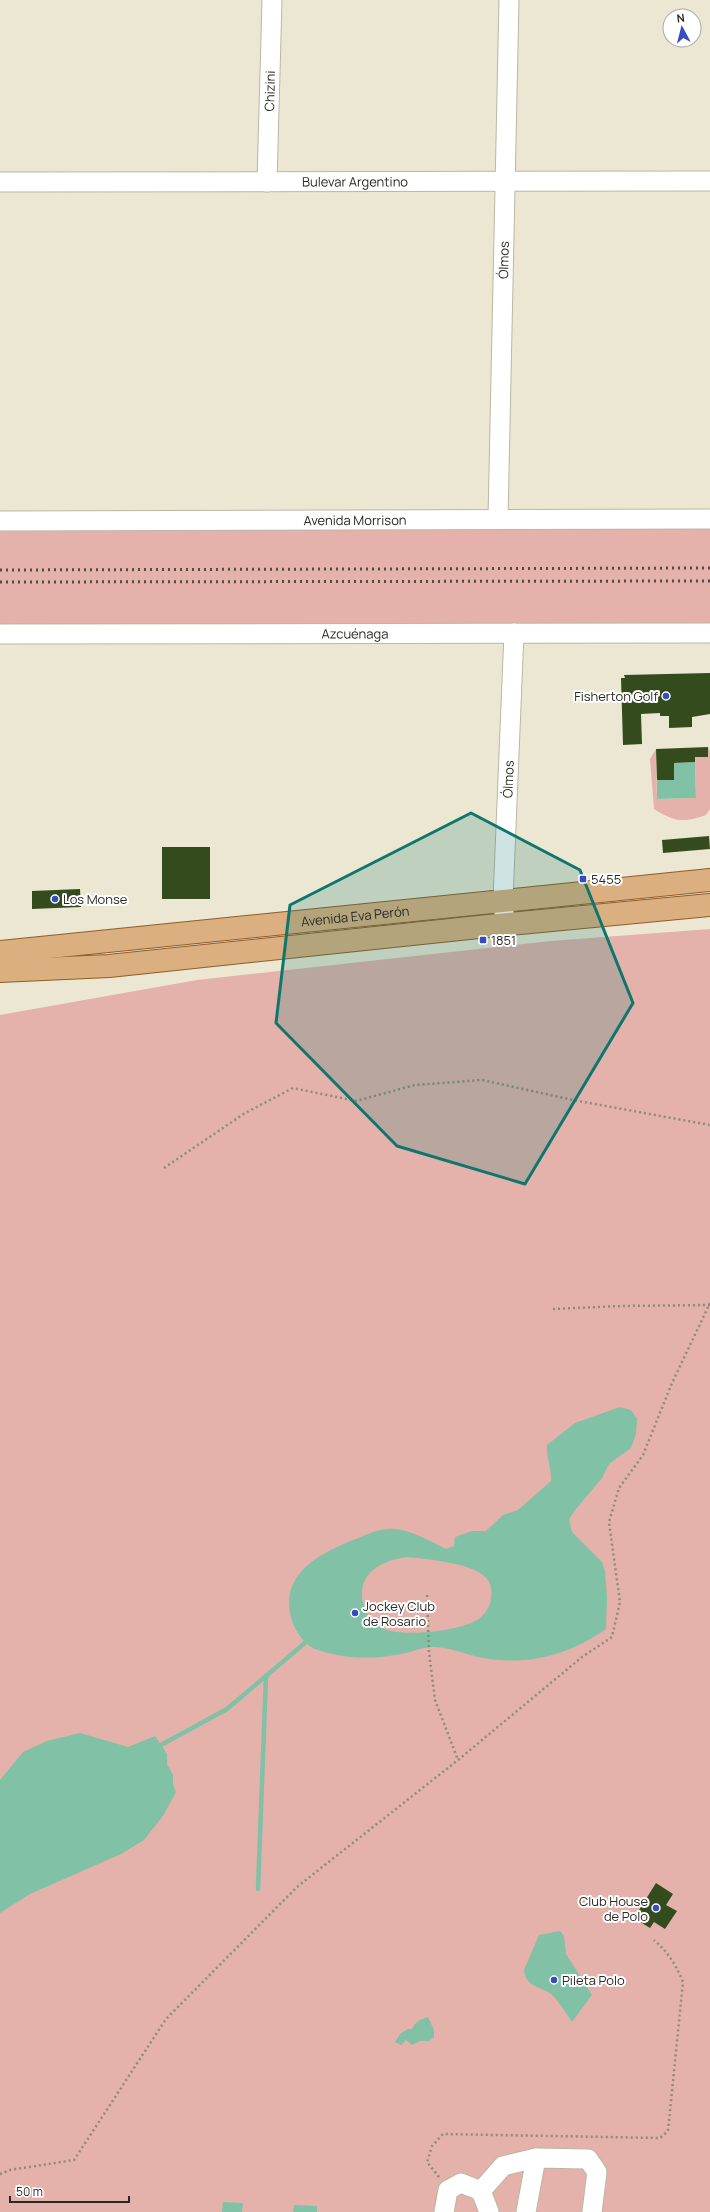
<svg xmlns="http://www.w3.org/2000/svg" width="710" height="2212" viewBox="0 0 710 2212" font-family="Manrope,sans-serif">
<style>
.green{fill:#e4b2aa}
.water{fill:#81c1a6;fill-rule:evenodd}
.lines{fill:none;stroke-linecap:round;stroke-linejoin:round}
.stream{stroke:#81c1a6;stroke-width:4.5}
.building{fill:#344c1d}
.street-casing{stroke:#bbb7a4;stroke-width:21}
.primary-casing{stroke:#8e5d28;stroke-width:24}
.path{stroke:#8e8b7d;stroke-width:2.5;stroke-dasharray:2 3;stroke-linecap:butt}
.street{stroke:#fff;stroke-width:19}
.primary{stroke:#dcaf80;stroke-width:22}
.rail{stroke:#4e4d42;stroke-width:3;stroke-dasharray:2 4;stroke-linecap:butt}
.marked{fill:#0f766e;fill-opacity:0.2;stroke:#0f766e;stroke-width:3;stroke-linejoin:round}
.poi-dot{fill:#354dbf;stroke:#fff;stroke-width:1.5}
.labels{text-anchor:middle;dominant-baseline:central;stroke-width:4;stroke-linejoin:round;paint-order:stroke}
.street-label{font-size:13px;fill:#2a2921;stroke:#fff}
.poi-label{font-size:13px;fill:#2a2921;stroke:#fff;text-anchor:start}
</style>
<rect width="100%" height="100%" fill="#ebe7d3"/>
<path class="green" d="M710 519V633L0 634V521Z
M708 747 710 751V809L706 815C683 823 675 822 654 809L650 759 656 749 657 799 696 798 695 757H708Z
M710 929V2212H0V1015L197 980 551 941Z"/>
<path class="water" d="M695 762 696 798 657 799V780H674V763Z
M620 1407 631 1410 637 1419 636 1434 631 1448 609 1464 602 1478 576 1509 569 1519 572 1532 602 1562 605 1571 607 1597 606 1629C569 1655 528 1666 483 1658 468 1655 452 1648 436 1647 424 1646 412 1652 401 1654 372 1660 342 1659 315 1649 304 1644 296 1632 292 1621 278 1576 316 1555 353 1540 364 1536 375 1530 387 1529 406 1527 430 1541 446 1549L454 1546 455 1537 472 1531H486L503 1515 518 1510 551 1481C552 1468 546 1458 547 1445L575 1423ZM407 1557C426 1559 477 1563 488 1580 491 1584 492 1592 491 1597 491 1607 483 1617 475 1621 456 1631 402 1638 382 1628 371 1623 362 1607 362 1596 361 1570 385 1560 407 1557Z
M80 1733 128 1747 155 1736 167 1754V1764L173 1775V1784L176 1792 163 1816 144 1840 121 1854 30 1894 0 1913V1780L23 1752 47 1741Z
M560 1931 564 1936 566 1954 592 1995 572 2022C566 2013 560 2003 553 1996 542 1985 526 1989 524 1970L539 1935Z
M428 2017 434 2030V2037L429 2041H420L412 2045 406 2040 401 2045 395 2042 400 2034 408 2029H412C415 2022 421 2019 428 2017Z
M223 2202 243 2203 242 2212H222Z
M294 2205 317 2206V2212H293Z"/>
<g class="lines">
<path class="stream" d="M161 1745 227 1709 306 1642
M258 1889 266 1676"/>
</g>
<path class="building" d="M710 673V714L692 717V727L669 728V716H660V713L641 714 642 744 623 745 621 678H625L624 675Z
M708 747V757H695V762L674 763V780H657L656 749Z
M709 836 710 849 663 853 662 840Z
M162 847H210V899H162Z
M80 889 81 907 32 909V891Z
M656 1883 673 1894 666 1905 677 1911 665 1929 654 1922 650 1928 634 1918Z"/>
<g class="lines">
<defs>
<g id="street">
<path id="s1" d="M0 182 710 181"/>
<path id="s2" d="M267 182 272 0"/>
<path id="s3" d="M498 519 509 0"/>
<path id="s4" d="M0 521 710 519"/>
<path id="s5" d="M0 634 710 633"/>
<path id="s6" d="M505 925 503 900 514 633"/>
<path d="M481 2191 503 2166 536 2158 588 2159 597 2172 592 2212"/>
<path d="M444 2212 448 2190 461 2183 481 2191 489 2212"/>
<path d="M526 2212 536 2158"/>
</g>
<g id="primary">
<path id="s7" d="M0 952 710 880"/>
<path d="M0 971 109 966 488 926 710 905"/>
</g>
</defs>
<use href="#street" class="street-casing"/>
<use href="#primary" class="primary-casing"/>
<path class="path" d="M164 1168 245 1113 293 1088 356 1101 415 1085 482 1080 573 1100 710 1125
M553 1309 621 1306 710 1305
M427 1595 429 1652 435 1700 458 1760
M0 2174 10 2170 74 2160 166 2019 297 1887 458 1760 582 1657 612 1637 620 1602 609 1522 619 1488 643 1455 672 1383 710 1303
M439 2177 427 2162 432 2146 443 2134 660 2138 668 2131 683 1982C676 1965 668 1952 654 1940"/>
<use href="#street" class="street"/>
<use href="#primary" class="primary"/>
<path class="rail" d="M0 570 710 568
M0 582 710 581"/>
</g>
<path class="marked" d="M471 813 580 870 633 1003 525 1184 397 1146 276 1023 290 905Z"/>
<g class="poi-dot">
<circle cx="666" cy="696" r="4"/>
<rect x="579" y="875" width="8" height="8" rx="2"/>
<circle cx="55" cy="899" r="4"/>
<rect x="479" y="936" width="8" height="8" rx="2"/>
<circle cx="355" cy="1613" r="4"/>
<circle cx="656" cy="1908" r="4"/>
<circle cx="554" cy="1980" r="4"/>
</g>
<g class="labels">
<g class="street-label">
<text stroke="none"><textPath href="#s2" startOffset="91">Chizini</textPath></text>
<text stroke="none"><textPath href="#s1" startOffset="355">Bulevar Argentino</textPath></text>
<text stroke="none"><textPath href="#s3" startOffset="259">Ólmos</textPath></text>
<text stroke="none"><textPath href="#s4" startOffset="355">Avenida Morrison</textPath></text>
<text stroke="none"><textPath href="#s5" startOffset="355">Azcuénaga</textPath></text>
<text stroke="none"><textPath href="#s6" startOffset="146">Ólmos</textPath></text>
<text stroke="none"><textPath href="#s7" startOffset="357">Avenida Eva Perón</textPath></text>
</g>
<g class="poi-label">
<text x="658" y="696" text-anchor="end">Fisherton Golf</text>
<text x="591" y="879">5455</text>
<text x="63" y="899">Los Monse</text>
<text x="491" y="940">1851</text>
<text x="363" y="1606">Jockey Club<tspan x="363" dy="15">de Rosario</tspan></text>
<text x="648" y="1901" text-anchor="end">Club House<tspan x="648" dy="15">de Polo</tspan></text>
<text x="562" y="1980">Pileta Polo</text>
</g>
</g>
<g transform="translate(682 28) rotate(353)"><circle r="19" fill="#ffffff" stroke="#aaa9a6"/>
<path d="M0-3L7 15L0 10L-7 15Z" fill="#354dbf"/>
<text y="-6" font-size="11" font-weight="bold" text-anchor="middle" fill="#2a2921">N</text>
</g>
<path d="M10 2196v6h119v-6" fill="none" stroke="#2a2921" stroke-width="2"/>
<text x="16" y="2196" font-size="12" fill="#2a2921" stroke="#ffffff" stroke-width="3" paint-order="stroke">50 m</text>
</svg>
